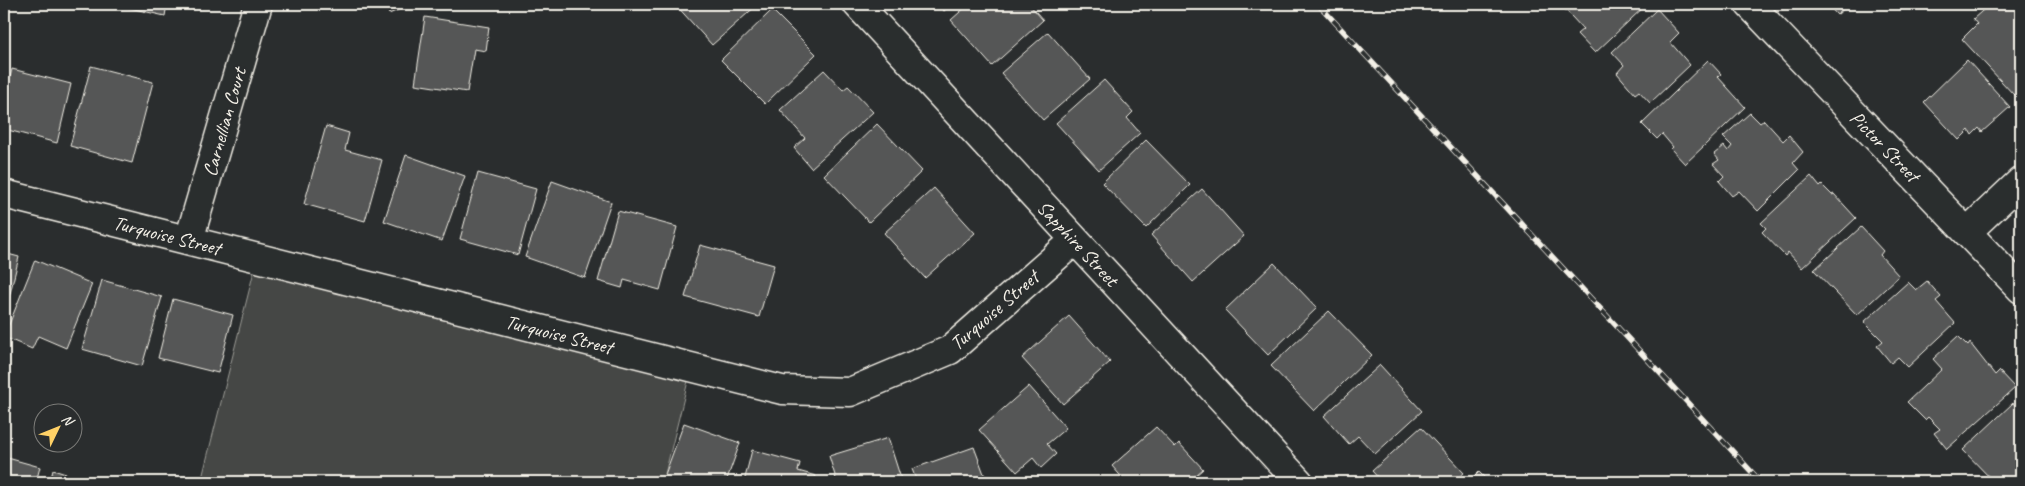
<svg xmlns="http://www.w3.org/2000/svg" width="2025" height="486" font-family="Caveat,sans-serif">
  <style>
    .green { fill: #444645; stroke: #9c9c96 }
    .building { fill: #555756; stroke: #f4f1e8 }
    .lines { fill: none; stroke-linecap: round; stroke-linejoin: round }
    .minor-casing { stroke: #f4f1e8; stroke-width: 31 }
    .minor { stroke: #2a2d2e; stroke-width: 28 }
    .rail-casing { stroke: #f4f1e8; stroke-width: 5.5 }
    .rail { stroke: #2a2d2e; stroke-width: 4; stroke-dasharray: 11; stroke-linecap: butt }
    .labels { text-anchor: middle; stroke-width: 4.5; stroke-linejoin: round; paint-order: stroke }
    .street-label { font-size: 20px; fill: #f4f1e8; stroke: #2a2d2e }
  </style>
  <rect width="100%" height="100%" fill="#2a2d2e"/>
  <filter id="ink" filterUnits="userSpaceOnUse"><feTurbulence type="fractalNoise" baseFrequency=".02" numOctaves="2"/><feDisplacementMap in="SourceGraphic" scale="10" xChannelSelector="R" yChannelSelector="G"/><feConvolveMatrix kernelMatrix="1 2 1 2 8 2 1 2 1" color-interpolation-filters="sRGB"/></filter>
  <g filter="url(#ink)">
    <path class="green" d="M254,271L688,381L663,482H201Z"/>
    <path class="building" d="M112,4H167L165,16Z
      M385,4H412L389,14Z
      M675,4H758L712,45Z
      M937,4H952L944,11Z
      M969,4H1029L1043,20L992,66L951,20Z
      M1560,4H1647L1595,53L1577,34L1583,29Z
      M1827,4H1849L1837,15Z
      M1990,4H2014L2021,11V88L2014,95L1962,39L1977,24L1973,19Z
      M1657,9L1679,33L1670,42L1690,65L1650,103L1639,91L1635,94L1617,73L1624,65L1612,52Z
      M772,10L816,54L765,104L721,60Z
      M425,17L489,27L486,51L474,49L467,92L415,84Z
      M1048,32L1090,79L1043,120L1001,73Z
      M1708,60L1721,74L1718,77L1745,107L1685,164L1671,149L1673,147L1662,134L1657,139L1642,124Z
      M1967,60L2010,107L1982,132L1979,128L1972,135L1969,130L1959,140L1924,102Z
      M91,66L153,82L132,163L70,146Z
      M12,69L71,84L57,143L4,129V101Z
      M824,70L843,90L848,86L873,112L811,168L794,148L805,138L780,110Z
      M1104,80L1133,112L1127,118L1140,133L1099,170L1056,123Z
      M1750,113L1760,123L1764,120L1783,141L1789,135L1803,152L1793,163L1799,170L1758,211L1739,191L1732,196L1719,181L1724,176L1713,164L1719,160L1714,154L1724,146L1728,151L1732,146L1723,137Z
      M877,124L922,171L869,222L824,175Z
      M326,126L349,133L345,150L382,160L365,221L304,204Z
      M1146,140L1190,185L1146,228L1102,183Z
      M406,155L465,176L442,241L384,221Z
      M478,173L536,189L518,255L460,239Z
      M1811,176L1820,187L1822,185L1832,195L1834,194L1856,218L1802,268L1788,252L1785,256L1762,232L1766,228L1761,223Z
      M552,181L611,202L585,278L525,257Z
      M934,188L975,233L925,278L884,233Z
      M1202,189L1244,236L1193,282L1151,235Z
      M618,211L677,227L660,290L624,280L622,288L598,281Z
      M1861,227L1883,251L1880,255L1899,276L1857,315L1814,270Z
      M700,245L774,265L759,317L685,297Z
      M4,253L19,257L5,314H4Z
      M35,260L92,284L66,348L38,336L32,349L4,337Z
      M1274,263L1317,308L1268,355L1225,310Z
      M102,280L162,297L142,366L82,349Z
      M1927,281L1941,297L1936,301L1955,323L1908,367L1898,357L1891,363L1877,346L1883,341L1864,322L1908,282L1916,290Z
      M173,299L233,315L218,373L158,358Z
      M1329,311L1372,355L1314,411L1271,366Z
      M1069,316L1110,362L1063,404L1022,358Z
      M1958,336L1968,346L1970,343L1995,375L1999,371L2015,388L1947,449L1934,433L1940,429L1928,417L1925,420L1907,402L1942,369L1933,359Z
      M1380,365L1422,411L1375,454L1358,436L1349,444L1324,416Z
      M1029,386L1066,428L1047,444L1056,454L1041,468L1033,458L1017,472L979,430Z
      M2013,403L2021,412V480L2019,482H1994L1963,450Z
      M684,423L740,443L726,482H668L663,480Z
      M1156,427L1175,447L1179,443L1203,469L1188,482H1126L1112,466Z
      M1421,427L1464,473L1453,482H1382L1372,471Z
      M888,438L902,482H837L829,456Z
      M974,447L987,482H917L912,469Z
      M752,450L800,463L798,471L816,476L814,482H744Z
      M4,457L40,467L36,482H4Z
      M53,470L92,482H50Z
      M1479,472L1489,482H1469Z"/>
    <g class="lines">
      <g class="minor-casing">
        <path id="minor" d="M857,4L1299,482
          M1749,4L2021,289
          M4,194L782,390L850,392L950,350L1075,240
          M1967,232L2021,181
          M189,240L258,4"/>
      </g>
      <use href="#minor" class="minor"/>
      <g class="rail-casing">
        <path id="rail" d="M1318,4L1761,482"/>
      </g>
      <use href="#rail" class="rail"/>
    </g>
  </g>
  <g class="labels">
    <g class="street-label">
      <text transform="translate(224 122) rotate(-74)" y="7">Carnellian Court</text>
      <text transform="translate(1885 146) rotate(46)" y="7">Pictor Street</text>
      <text transform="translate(167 235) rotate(14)" y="7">Turquoise Street</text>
      <text transform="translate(1078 243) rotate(47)" y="7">Sapphire Street</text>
      <text transform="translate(994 310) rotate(-41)" y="7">Turquoise Street</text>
      <text transform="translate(559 334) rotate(14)" y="7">Turquoise Street</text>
    </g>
  </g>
  <rect width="2025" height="486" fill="none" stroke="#2a2d2e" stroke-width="20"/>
  <rect x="10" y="10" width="2005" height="466" fill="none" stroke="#f4f1e8" stroke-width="2" filter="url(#ink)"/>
  <g transform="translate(58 428) rotate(47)"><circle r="24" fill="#2a2d2e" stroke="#7b7b78"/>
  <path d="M0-4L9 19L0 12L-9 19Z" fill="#ffd166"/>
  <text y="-8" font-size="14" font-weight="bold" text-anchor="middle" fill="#f4f1e8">N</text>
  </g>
</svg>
